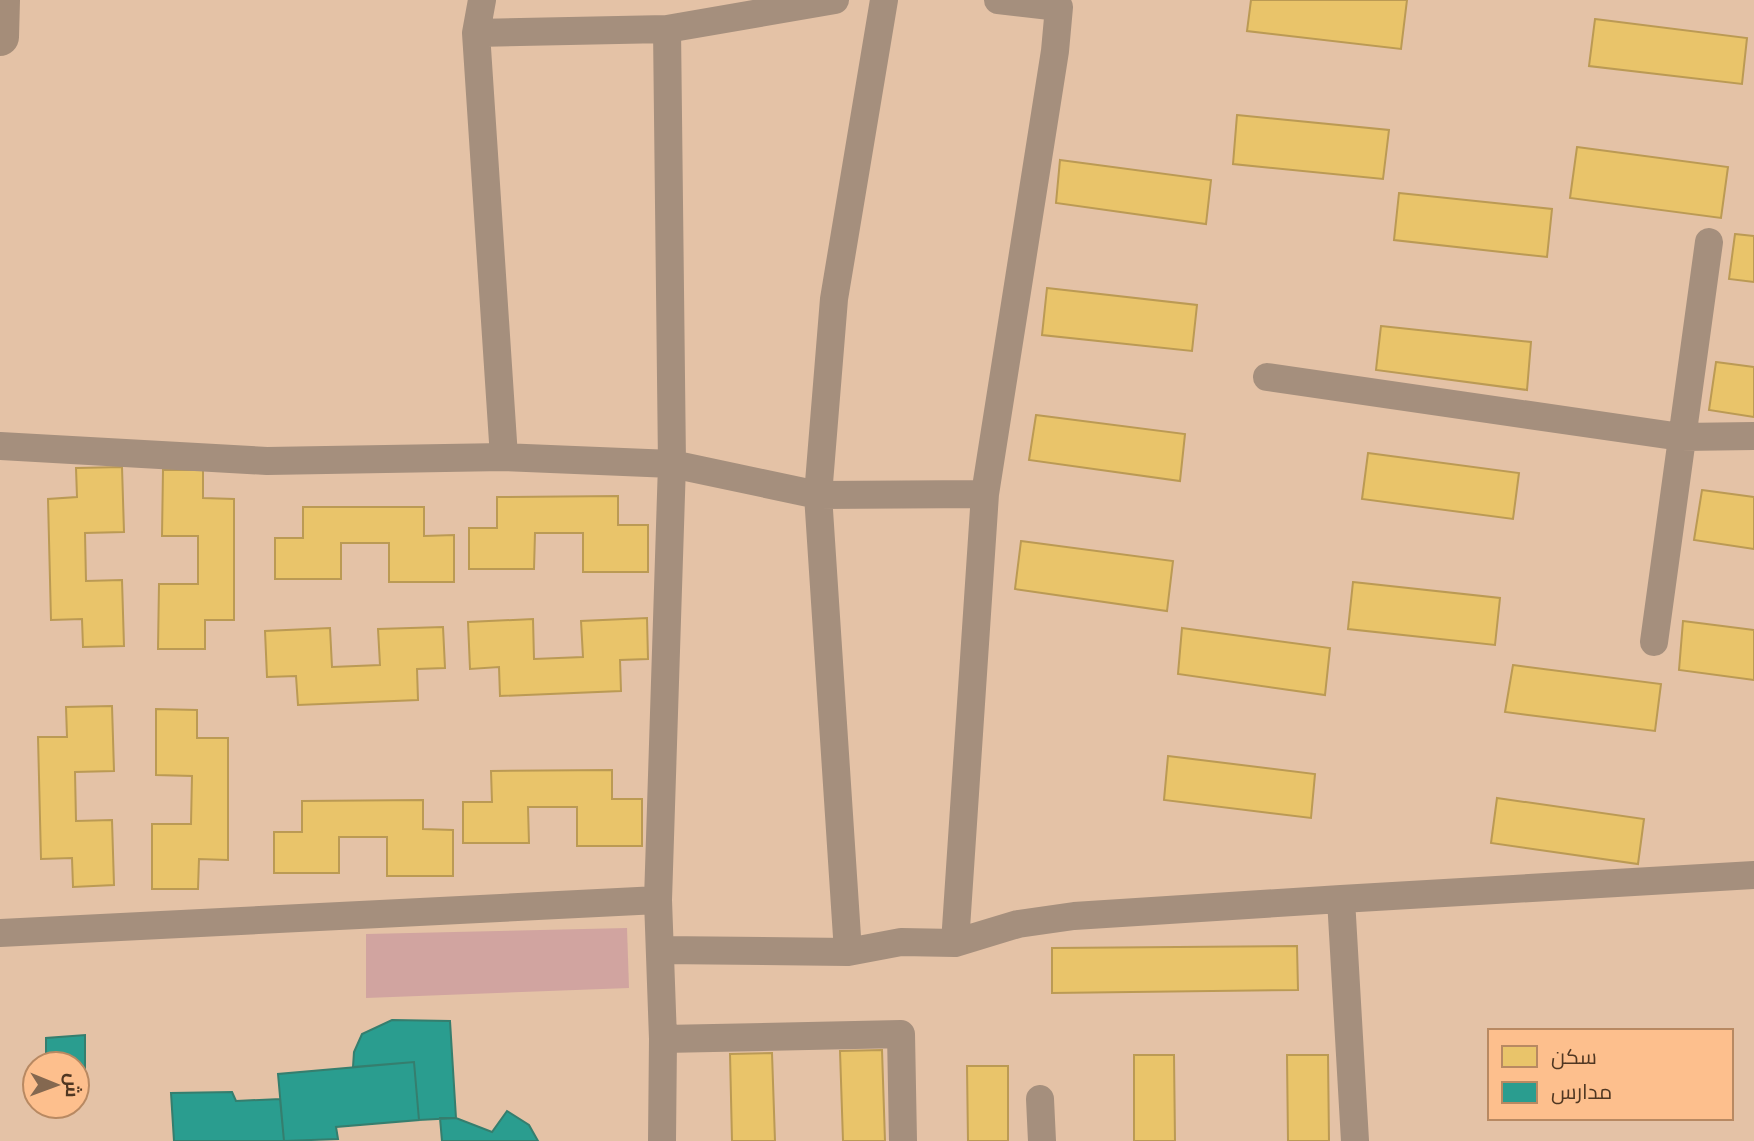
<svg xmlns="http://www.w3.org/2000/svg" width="1754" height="1141" font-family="Overpass,Cairo,sans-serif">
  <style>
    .green { fill: #d1a4a0 }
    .homes { fill: #e9c46a; stroke: #bb9a54; stroke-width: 2 }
    .schools { fill: #2a9d8f; stroke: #357e6e; stroke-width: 2 }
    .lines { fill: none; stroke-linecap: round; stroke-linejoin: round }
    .street { stroke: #a58f7d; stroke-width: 28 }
    .secondary { stroke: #a58d79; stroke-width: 38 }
  </style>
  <rect width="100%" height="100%" fill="#e4c2a6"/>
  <path class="green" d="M627,928L629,988L366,998V934Z"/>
  <path class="homes" d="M1251,0H1407L1401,49L1247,31Z
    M1595,19L1747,38L1742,84L1589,66Z
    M1237,115L1389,130L1383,179L1233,164Z
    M1577,147L1728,167L1721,218L1570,198Z
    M1060,160L1211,180L1206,224L1056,203Z
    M1399,193L1552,209L1547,257L1394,240Z
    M1735,234L1754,236V282L1729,279Z
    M1047,288L1197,305L1192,351L1042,335Z
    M1381,326L1531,342L1527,390L1376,370Z
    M1716,362L1754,367V417L1709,410Z
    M1036,415L1185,434L1180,481L1029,460Z
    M1368,453L1519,473L1513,519L1362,499Z
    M122,467L124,532L85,533L86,581L122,580L124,646L83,647L82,619L51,620L48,499L77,497L76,468Z
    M163,470H203V498L234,499V620H205V649H158L159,584H198V536H162Z
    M1702,490L1754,497V549L1694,540Z
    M618,496V525H648V572H583V533H535L534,569H469V528H497V497Z
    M303,507H424V536L454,535V582H389V543H341V579H275V538H303Z
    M1021,541L1173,561L1167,611L1015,589Z
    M1353,582L1500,598L1495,645L1348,629Z
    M647,618L648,659L620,660L621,691L500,696L499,667L470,669L468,622L533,619L534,659L583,657L581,621Z
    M1683,621L1754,630V680L1679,670Z
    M443,627L445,668L417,669L418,700L298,705L296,676L267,677L265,631L330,628L332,667L380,665L378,629Z
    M1182,628L1330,648L1325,695L1178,674Z
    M1513,665L1661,684L1655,731L1505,712Z
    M112,706L114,771L75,772L76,821L112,820L114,885L73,887L72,858L41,859L38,737H67L66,707Z
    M156,709L197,710V738H228V860L199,859L198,889H152V824H191L192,776L156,775Z
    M1168,756L1315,774L1311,818L1164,800Z
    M612,770V799H642V846H577V807H528L529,843H463V802H492L491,771Z
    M1497,798L1644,819L1638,864L1491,843Z
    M423,800V829L453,830V876H387V837H339V873H274V832H302V801Z
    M1297,946L1298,990L1052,993V948Z
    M882,1050L885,1141H843L840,1051Z
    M772,1053L775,1141H732L730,1054Z
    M1134,1055H1174L1175,1141H1134Z
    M1287,1055H1328L1329,1141H1288Z
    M967,1066H1008V1141H968Z"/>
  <path class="schools" d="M392,1020L450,1021L456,1118L419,1120L414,1062L353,1067L354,1052L362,1034Z
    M85,1035V1098L77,1097V1064H46V1038Z
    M414,1062L419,1120L336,1127L338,1139L284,1141L278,1074Z
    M232,1092L236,1101L280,1099L284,1141H174L171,1093Z
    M507,1111L529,1125L538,1141H442L440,1118H456L492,1132Z"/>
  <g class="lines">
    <path class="street" d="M482,0L476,33L504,457
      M998,0L1059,7L1055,51L985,494L955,943L1018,924L1074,916L1341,899
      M476,33L667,29L835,0
      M1267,377L1681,437L1754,436
      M0,446L267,461L504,457L672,464L818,495L985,494
      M1654,642L1709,242
      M0,933L658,900
      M660,950L848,952L901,942L955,943
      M848,952L818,495L834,299L884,0
      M663,1039L901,1034L903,1141
      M1040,1099L1042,1141
      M662,1141L663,1039L658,900L672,464L667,29
      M1355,1141L1341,899L1754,875"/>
    <path class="secondary" d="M0,37L1,0"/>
  </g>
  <rect x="1488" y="1029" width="245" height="91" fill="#fdbf8d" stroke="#b88962" stroke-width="2"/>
  <rect x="1502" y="1046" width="35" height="21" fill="#e9c46a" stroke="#b88962" stroke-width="2"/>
  <text x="1551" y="1064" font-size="21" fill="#503722">سكن</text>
  <rect x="1502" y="1082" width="35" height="21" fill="#2a9d8f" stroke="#b88962" stroke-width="2"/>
  <text x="1551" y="1099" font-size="21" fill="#503722">مدارس</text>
  <g transform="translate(56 1085) rotate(91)"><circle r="33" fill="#fdbf8d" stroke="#b88962" stroke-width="2"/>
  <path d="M0-5L12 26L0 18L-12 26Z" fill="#846850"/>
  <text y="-10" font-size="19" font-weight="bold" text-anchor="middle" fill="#503722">ش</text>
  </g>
</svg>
